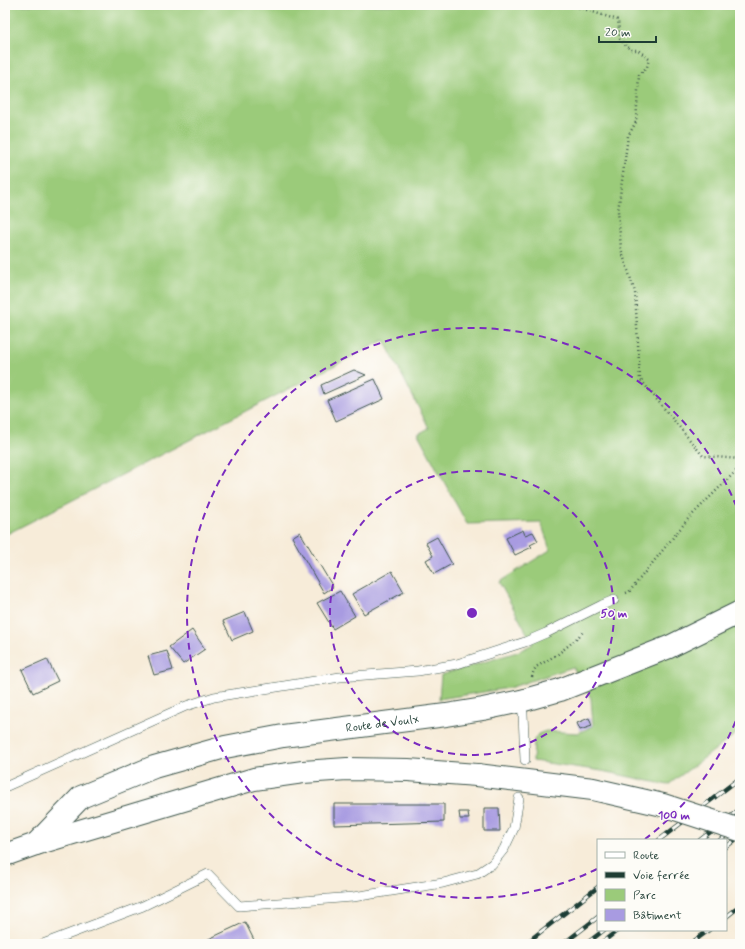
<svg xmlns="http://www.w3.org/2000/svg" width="745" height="949" font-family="Mynerve,sans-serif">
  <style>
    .green { fill: #9bcb7a; stroke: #5d8457 }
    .building { fill: #a89be1 }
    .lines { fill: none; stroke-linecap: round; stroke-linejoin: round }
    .service-casing { stroke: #3f574d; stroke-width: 10 }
    .secondary-casing { stroke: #3f574d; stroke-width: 24 }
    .primary-casing { stroke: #3f574d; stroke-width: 24 }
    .path { stroke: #3f574d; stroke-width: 2.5; stroke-dasharray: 1 3; stroke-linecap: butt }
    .service { stroke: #fff; stroke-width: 9 }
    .secondary { stroke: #fff; stroke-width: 22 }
    .primary { stroke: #fff; stroke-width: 22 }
    .rail-casing { stroke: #1f3d34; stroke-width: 4.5 }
    .rail { stroke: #fdfcf7; stroke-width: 3; stroke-dasharray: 9; stroke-linecap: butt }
    .primary-bridge-casing { stroke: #3f574d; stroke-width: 24; stroke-linecap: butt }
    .primary-bridge { stroke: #fff; stroke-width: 22 }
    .ring { fill: none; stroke: #7b2cbf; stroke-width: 2; stroke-dasharray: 7 5 }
    .labels { text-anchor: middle; stroke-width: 3; stroke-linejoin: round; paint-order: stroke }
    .street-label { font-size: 12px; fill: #1f3d34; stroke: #fdfcf7 }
    .centre { fill: #7b2cbf; stroke: #fdfcf7; stroke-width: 2 }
    .ring-label { font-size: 12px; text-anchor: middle; font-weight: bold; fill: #7b2cbf; stroke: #fdfcf7; stroke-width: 3; stroke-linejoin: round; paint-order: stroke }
  </style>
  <rect width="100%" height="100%" fill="#fdfcf7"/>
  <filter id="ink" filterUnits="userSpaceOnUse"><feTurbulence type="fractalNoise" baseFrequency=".025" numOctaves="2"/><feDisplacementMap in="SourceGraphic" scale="8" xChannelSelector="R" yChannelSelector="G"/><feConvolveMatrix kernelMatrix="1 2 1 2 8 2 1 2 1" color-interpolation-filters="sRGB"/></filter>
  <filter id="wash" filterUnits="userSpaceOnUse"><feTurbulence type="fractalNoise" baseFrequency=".012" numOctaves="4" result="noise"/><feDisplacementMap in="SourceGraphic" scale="16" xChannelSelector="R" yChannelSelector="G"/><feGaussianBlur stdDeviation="0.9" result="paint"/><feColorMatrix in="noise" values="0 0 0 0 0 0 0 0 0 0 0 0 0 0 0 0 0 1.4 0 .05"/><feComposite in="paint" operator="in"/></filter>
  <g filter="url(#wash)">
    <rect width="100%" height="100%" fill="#f7ecd9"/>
    <path class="green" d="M5,5H740V731L668,785L602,771L533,761L534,740L538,734L546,731L578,733L593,726L591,698L573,667L509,688L439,699L441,675L517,652L533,644L499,582L550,550L541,522L467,524L418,434L429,428L384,340L5,535Z"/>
    <g id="blocks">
      <path class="building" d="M354,370L366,375L324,394L321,385Z
        M375,379L384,399L336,421L327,400Z
        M523,530L525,535L533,532L538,541L530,545L532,547L515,555L506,538Z
        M300,532L333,587L324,593L292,537Z
        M437,537L452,564L434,574L426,560L433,556L426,543Z
        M392,571L404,592L364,614L352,594Z
        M340,591L355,616L333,629L317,603Z
        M245,612L253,631L232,640L223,621Z
        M192,630L205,649L183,664L169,647Z
        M167,651L173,670L154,675L148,656Z
        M47,659L58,681L33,693L22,670Z
        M589,718L592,726L580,730L577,723Z
        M334,804H444V822L334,825Z
        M484,808H499L500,831H484Z
        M459,812H468L469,819H460Z
        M245,922L256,944H198Z"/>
    </g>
  </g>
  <g filter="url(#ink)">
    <use href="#blocks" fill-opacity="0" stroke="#3f574d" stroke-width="1"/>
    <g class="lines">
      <g class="service-casing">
        <path id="service" d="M521,701L523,714L525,760
          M5,787L186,706L214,697L340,677L418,671L457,664L525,642L546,633L602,605L614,600
          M43,944L143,906L208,874L239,906L353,897L443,883L477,874L492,864L504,849L514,828L519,798"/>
      </g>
      <g class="secondary-casing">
        <g id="secondary">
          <path id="s1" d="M36,844L81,797L154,767L225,747L283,736L446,715L483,709L521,701L560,690L669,647L740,612"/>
        </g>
      </g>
      <g class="primary-casing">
        <path id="primary" d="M5,855L36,844L254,779L303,772L347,769L408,770L477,775"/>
      </g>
      <path class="path" d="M571,5L618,20L620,39L626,46L632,50H638L649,59L647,67L639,75L636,122L628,136L618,211L621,249L635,292L640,379L703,456L740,459
        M626,593L629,592L688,519L740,467
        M532,677L533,673L536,667L558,654L574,641L584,631"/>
      <use href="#service" class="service"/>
      <use href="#secondary" class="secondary"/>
      <use href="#primary" class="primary"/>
      <g class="rail-casing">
        <path id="rail" d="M659,840L740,778
          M700,840L740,809
          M720,840L740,825
          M726,847L740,836
          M726,917L740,906
          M525,944L598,887
          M563,944L598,917
          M586,944L604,930
          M600,944L618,930
          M690,944L709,930"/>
      </g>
      <use href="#rail" class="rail"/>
      <g class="primary-bridge-casing">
        <path id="primary-bridge" d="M477,775L593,789L663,805L740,830"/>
      </g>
      <use href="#primary-bridge" class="primary-bridge"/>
    </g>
  </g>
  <g class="ring">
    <circle cx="472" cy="613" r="142"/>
    <path d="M740 710A285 285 0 0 1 645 839M597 869A285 285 0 1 1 740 516"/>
  </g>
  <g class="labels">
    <g class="street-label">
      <text dy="4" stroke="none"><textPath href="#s1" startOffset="377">Route de Voulx</textPath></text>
    </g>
  </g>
  <circle cx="472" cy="613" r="6" class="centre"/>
  <g class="ring-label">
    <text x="614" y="617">50 m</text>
    <text x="674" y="819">100 m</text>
  </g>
  <rect width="745" height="949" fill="none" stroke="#fdfcf7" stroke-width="20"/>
  <rect x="597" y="839" width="130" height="92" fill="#fdfcf7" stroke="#a4b0a9"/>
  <rect x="605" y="852" width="20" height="6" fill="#ffffff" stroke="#a4b0a9"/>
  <text x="633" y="859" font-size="12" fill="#1f3d34">Route</text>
  <rect x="605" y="872" width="20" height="6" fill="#1f3d34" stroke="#a4b0a9"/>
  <text x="633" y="879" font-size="12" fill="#1f3d34">Voie ferrée</text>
  <rect x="605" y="889" width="20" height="12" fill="#9bcb7a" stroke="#a4b0a9"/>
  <text x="633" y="899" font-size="12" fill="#1f3d34">Parc</text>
  <rect x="605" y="909" width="20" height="12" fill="#a89be1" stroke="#a4b0a9"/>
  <text x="633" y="919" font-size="12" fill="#1f3d34">Bâtiment</text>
  <path d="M599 36v6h57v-6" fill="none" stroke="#1f3d34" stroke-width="2"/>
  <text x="605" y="36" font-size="12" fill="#1f3d34" stroke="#fdfcf7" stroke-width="3" paint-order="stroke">20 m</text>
</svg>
